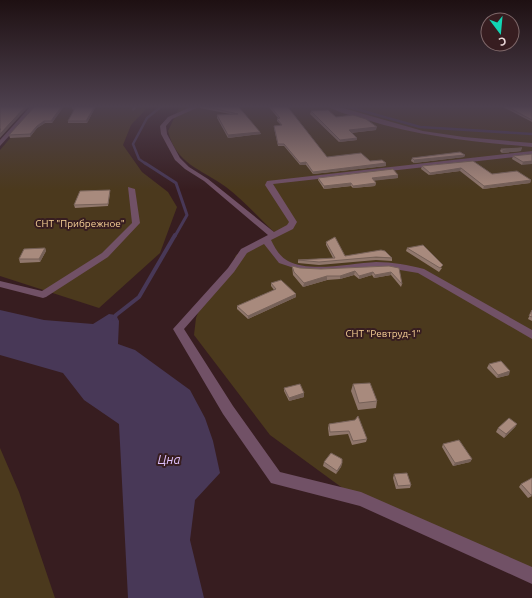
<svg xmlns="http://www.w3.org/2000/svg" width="532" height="598" font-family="Ubuntu,sans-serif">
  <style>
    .green { fill: #4b391d }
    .water { fill: #483857 }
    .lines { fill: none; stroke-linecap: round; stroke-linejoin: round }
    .stream-far2 { stroke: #483857; stroke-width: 2.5 }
    .stream-far1 { stroke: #483857; stroke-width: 3 }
    .stream { stroke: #483857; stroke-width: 4 }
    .street { fill: #715166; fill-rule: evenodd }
    .wall { fill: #90776c }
    .shaded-wall { fill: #766158 }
    .building { fill: #a88a7d; stroke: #766158 }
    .labels { text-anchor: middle; stroke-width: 4; stroke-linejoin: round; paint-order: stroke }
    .park-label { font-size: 10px; fill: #f8d297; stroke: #371d20 }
    .near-water-label { font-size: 13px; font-style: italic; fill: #dfc1fc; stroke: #371d20 }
  </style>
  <rect width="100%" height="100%" fill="#371d20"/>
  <path class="green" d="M38,106H149L131,125L123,145L142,172L168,192L177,207L160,253L99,308L0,276V150Z
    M180,106H532V572L348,492L270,435L194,335L196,318L203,300L227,277L236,255L274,232C258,217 243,200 226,187C201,169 176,164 168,131Z
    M0,448L19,492L55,598H0Z"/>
  <path class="water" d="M0,310L44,320L93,324L109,314L116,315L119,321L118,344L135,350L190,390L205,418L213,441L220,473L195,500L190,540L204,598H128L119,424L84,400L63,373L0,355Z"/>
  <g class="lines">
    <path class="stream-far2" d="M345,106L420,127L532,134
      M146,164L139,159L133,144L147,118L162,106"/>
    <path class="stream-far1" d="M145,163L176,183L187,215L175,236"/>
    <path class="stream" d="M114,319L116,315L139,297L175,235"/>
    <path class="street" d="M31,106H36L0,146V140Z
      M193,106H201L172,119L166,126L167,134L180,158L189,167L208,179L274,232L287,225L289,222L265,185L267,181L532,151V155L273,184L297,222L293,229L271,240C275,248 280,257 288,261C310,273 352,263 376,262C393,262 408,265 424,269L532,330V339L418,273L388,268L321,271L300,270L279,263L264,244L247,253L234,272L184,329L233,406L280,472L361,492L532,567V584L360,506L271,483L223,414L173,329L228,268L241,249L268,235L204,181L185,169L175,160L161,134L160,126L168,117Z
      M327,106H336L423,131L464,137L532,143V147C475,142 422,137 367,120C354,116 339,113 327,106Z
      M128,187L135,189L140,223L108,257L46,297L43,298L0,287V281L42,291L102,253L132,223Z"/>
  </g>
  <path class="wall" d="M64,106L52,123H45L37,128L30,137L10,138L9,135Z
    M72,106H96L87,123H68V121L74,110L72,109Z
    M200,106H238L261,134L228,138L217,118V115L230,114L200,108Z
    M268,106H287L327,157L386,163V166L313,174L306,165H300L284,146H278L274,128V126L281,125L277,121V119L278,118Z
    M501,106H532V122Z
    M311,111L336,117L376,130L351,133L357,138V140L339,142L310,114Z
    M501,149L521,151L502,153L500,151Z
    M532,154L522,165L512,159L513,156Z
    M465,155L464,157L414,163L411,161L412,158Z
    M473,161L492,174L531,180L530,183L483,189L460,171L429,175L421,169L422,166Z
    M398,175V178L374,180L376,183L375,186L353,188L351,186L324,189L318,180V178Z
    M110,190V193L108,206L75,208L74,205Z
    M326,242L345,256L392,258V261L376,260L319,265L298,263V260L333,258L326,245Z
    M45,248L46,251L40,262L20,263L19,259Z
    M407,248L442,268L439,272L406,251Z
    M292,266L300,268L321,269L389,266L402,284L401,287L391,275L374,278L372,275L359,279L354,275L340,279L327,280L303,287L293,275Z
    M271,283L296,297L248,319L237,309V306L274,290L271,286Z
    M532,310V321L528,319Z
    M489,364L509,375L497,378L487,368Z
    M353,384L377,401L376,408L358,410L351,391Z
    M284,388L304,397L289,401L284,391Z
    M355,420L367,439L366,442L352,445L348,434L329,436L328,428L329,424Z
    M517,424L515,427L504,438L496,432L498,428Z
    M443,444L472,459L470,462L453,466L442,447Z
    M324,462L342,463L341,467L336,474L323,466Z
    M394,474L411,485L410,488L396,489L393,478Z
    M521,484L532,496L528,498L519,487Z"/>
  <path class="shaded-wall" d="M26,106H29L0,138V134Z
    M62,106H64L52,123L51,121Z
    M95,106H96L87,123L86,121Z
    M135,106H138L133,111L132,109Z
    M44,121L45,123L37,128L30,137V134L37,126Z
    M377,127L376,130L349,133V130Z
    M260,132L261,134L228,138V135Z
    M357,138V140L339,142L340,140Z
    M522,148L521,151L502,153L503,150Z
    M465,155L464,157L414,163V160Z
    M532,161V164L522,165L523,162Z
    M306,162V165H300V163Z
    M386,163V166L313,174V172Z
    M461,168L460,171L429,175L430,173Z
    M398,175V178L372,181V178Z
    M531,180L530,183L483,189L484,186Z
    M351,183V186L324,189V186Z
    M376,183L375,186L353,188V186Z
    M45,248L46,251L40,262L39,259Z
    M355,271L354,275L340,279V276Z
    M373,272L372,275L359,279V276Z
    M391,272V275L374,278L375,275Z
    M327,276V280L303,287L304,283Z
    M296,294V297L248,319V316Z
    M510,371L509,375L497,378L498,375Z
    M304,393V397L289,401V398Z
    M517,424L515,427L504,438L506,434Z
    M472,459L470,462L453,466L455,463Z
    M342,463L341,467L336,474L337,471Z"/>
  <path class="building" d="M2,106H26L0,134V130L1,129H0V108Z
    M35,106H62L51,121H44L37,126L30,134L9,135Z
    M72,106H95L86,121H68L75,108Z
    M203,106H238L260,132L228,135L217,115L238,114Z
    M270,106H287L327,157L361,153L370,161L382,160L386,163L313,172L306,162L300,163L284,144H278L274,126L282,125L277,119L280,118Z
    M506,106H532V120Z
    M328,110L336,117L353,115L366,119L377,127L349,130L357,138L340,140L311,111Z
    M522,148L503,150L501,149Z
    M460,152L465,155L414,160L412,158Z
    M532,154V161L523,162L513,156Z
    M473,161L492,174L517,171L531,180L484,186L461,168L430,173L422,166Z
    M393,169L398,175L372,178L376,183L353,186L351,183L324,186L318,178Z
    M110,190L108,204L74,205L80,191Z
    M335,237L345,256L381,250L385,251L392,258L376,257L319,262L298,260L335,258L326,242Z
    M423,245L443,265L440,268L407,248Z
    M45,248L39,259H19L24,249Z
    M292,266L300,268L321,269L389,266L399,268L402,284L391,272L375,275L373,272L359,276L355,271L340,276H327L304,283L294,272Z
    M281,280L296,294L248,316L237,306L276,289L271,283Z
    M532,310V317L529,316Z
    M501,361L510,371L498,375L489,364Z
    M370,383L377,401L359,403L353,384Z
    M300,384L304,393L289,398L284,388Z
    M358,416L367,439L353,441L349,431L330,432L329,424L355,420Z
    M509,418L517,424L506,434L498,428Z
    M459,440L472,459L455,463L443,444Z
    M331,453L342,459V463L337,471L324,462Z
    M407,473L411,485L398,486L394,474Z
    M532,478V494L531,495L521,484Z"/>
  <linearGradient id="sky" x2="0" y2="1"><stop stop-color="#1e1012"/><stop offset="0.56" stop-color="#4d404e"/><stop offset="1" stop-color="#4d404e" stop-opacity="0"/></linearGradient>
  <rect width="532" height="190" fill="url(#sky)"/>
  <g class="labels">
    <g class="park-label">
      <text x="80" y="227">СНТ "Прибрежное"</text>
      <text x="383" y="337">СНТ "Ревтруд-1"</text>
    </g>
    <g class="near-water-label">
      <text x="169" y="464">Цна</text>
    </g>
  </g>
  <g transform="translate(500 32) rotate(164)"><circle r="19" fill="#371d20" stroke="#7f686a"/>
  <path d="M0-3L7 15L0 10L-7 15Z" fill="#12d5b4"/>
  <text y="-6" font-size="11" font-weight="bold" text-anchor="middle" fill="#ebd8d9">С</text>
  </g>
</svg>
